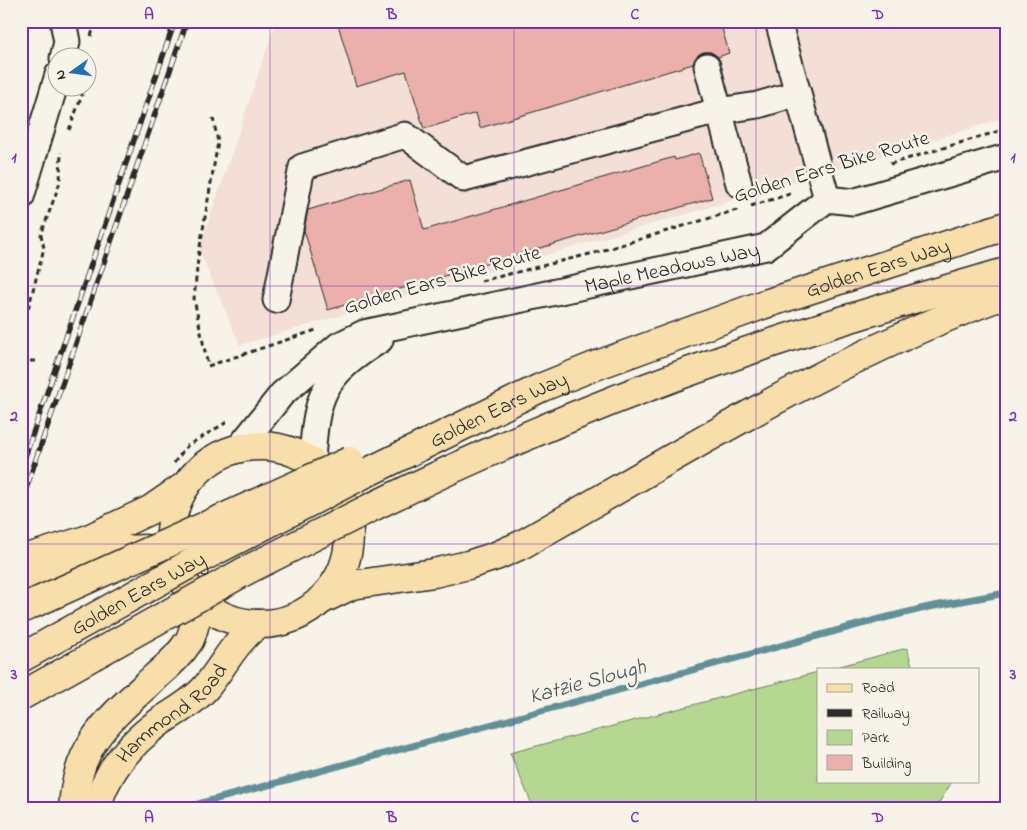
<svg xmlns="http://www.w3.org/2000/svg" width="1027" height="830" font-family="'Indie Flower',sans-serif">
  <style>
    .built { fill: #f3dfd6 }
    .green { fill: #b6d791; stroke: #70815e }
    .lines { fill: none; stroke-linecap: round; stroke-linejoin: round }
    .stream { stroke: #629099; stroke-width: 7 }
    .building { fill: #ebb0ab; stroke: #2b2b2b }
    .minor-casing { stroke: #2b2b2b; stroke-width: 29 }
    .major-casing { stroke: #2b2b2b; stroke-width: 31 }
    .highway-casing { stroke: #2b2b2b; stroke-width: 31 }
    .path { stroke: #2b2b2b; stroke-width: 3; stroke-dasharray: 5 4; stroke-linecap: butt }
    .minor { stroke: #f7f3e8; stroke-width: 25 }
    .major { stroke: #f8deab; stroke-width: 28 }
    .highway { stroke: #f8deab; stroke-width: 28 }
    .rail-casing { stroke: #2b2b2b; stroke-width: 5.5 }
    .rail { stroke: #f7f3e8; stroke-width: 4; stroke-dasharray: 11; stroke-linecap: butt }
    .highway-bridge-casing { stroke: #2b2b2b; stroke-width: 31; stroke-linecap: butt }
    .highway-bridge { stroke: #f8deab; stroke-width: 28 }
    .grid { fill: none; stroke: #7b2cbf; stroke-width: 1; stroke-opacity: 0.55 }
    .labels { text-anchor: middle; stroke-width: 5; stroke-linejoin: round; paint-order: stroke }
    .street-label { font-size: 21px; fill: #2b2b2b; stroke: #f7f3e8 }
    .water-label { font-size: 22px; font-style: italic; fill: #425559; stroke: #f7f3e8 }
    .neatline { fill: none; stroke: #7b2cbf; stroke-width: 2 }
    .grid-label { font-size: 16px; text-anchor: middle; font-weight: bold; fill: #7b2cbf }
  </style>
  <rect width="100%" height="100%" fill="#f7f3e8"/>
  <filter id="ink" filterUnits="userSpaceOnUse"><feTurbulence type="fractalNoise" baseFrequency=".02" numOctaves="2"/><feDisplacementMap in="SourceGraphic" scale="10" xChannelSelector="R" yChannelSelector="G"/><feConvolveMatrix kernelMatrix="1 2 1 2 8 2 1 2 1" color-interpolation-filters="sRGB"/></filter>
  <g filter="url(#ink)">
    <path class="built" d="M276,21H1006V117L863,162L240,345L199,250Z"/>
    <path class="green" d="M907,648L913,669H829Z
      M818,672V781H949L950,785L935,809H534L510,753Z"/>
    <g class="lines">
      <path class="stream" d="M180,809L876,620L929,607L1006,593"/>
    </g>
    <path class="building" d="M337,21H720L729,53L718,57L711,52H703L697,56L693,64L480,128L476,113L424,129L406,71L356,86Z
      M699,153L712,198L328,310L304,230L308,210L410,180L424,230L674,157L675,160Z"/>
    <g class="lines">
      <g class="minor-casing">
        <g id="minor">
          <path d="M778,21L827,199"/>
          <path d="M63,58L67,42L63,21"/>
          <path d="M707,66L739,184"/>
          <path d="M21,197L58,75"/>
          <path d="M276,300L302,167L405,135L464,179L718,111L758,105L798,93"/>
          <path id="s1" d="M238,449L282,394L339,345L364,333L766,247L827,199L853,202L1006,157"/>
          <path d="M312,461C316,394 322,377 380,340"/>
        </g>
      </g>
      <g class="major-casing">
        <g id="major">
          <circle cx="260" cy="535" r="89"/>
          <path d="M21,560L86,540L150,510L185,486"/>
          <path d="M21,583L124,550L145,549"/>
          <path d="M73,809C76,743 110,719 155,677C167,667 180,655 189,641C194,633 196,615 200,605"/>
          <path id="s2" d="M96,809C106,771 130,743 161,721C176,711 195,701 207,686C224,665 235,641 258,624"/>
        </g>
      </g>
      <g class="highway-casing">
        <g id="highway">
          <path id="s3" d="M358,477L540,388L592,367L762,305L1006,226"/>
          <path d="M372,507C492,448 616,396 742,353C829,323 917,298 1006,272"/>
          <path d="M321,600L352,585L434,573L468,565L496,556L521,545C679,455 834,357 1006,294"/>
        </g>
      </g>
      <path class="path" d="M91,36L96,21
        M213,118L218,142L198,258L194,299L208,366L319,329
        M69,130L82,95L80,89
        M890,164L1006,129
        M751,206L793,193
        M481,281L594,253L740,209
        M21,325L27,313L44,248L41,235L60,182L61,152
        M21,361H37
        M174,463L187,446L227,422"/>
      <use href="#minor" class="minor"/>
      <use href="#major" class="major"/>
      <use href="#highway" class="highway"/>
      <g class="rail-casing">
        <path id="rail" d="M21,468L175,21
          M21,503L187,21"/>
      </g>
      <use href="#rail" class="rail"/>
      <g class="highway-bridge-casing">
        <g id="highway-bridge">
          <path d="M21,609L350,461"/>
          <path id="s4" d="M21,658L197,560L358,477"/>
          <path d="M21,696L247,570L372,507"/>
        </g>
      </g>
      <use href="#highway-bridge" class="highway-bridge"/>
    </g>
  </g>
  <path class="grid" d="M270,21V809M514,21V809M756,21V809M21,286H1006M21,544H1006"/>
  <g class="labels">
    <g class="street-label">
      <text transform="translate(831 166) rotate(-17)" y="7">Golden Ears Bike Route</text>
      <text dy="7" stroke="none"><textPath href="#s1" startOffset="488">Maple Meadows Way</textPath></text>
      <text dy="7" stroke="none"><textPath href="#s3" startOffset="561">Golden Ears Way</textPath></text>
      <text transform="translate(442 279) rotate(-16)" y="7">Golden Ears Bike Route</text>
      <text dy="7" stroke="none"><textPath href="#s3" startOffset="156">Golden Ears Way</textPath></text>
      <text dy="7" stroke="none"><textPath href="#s4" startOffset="134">Golden Ears Way</textPath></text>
      <text dy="7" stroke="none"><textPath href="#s2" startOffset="125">Hammond Road</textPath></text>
    </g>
    <g class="water-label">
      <text transform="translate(587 680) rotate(-15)" y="8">Katzie Slough</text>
    </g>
  </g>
  <rect width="1027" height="830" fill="none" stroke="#f7f3e8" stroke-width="55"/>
  <rect x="817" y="668" width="162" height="115" fill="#f7f3e8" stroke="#a5a39c"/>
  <rect x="827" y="684" width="25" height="8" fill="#f8deab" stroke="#a5a39c"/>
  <text x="862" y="692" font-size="15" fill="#2b2b2b">Road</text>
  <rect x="827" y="709" width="25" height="8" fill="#2b2b2b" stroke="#a5a39c"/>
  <text x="862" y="718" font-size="15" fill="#2b2b2b">Railway</text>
  <rect x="827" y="730" width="25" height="15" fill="#b6d791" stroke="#a5a39c"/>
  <text x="862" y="742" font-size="15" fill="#2b2b2b">Park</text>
  <rect x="827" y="755" width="25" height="15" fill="#ebb0ab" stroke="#a5a39c"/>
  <text x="862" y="768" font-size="15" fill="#2b2b2b">Building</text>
  <g transform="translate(72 72) rotate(256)"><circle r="24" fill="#f7f3e8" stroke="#a5a39c"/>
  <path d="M0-4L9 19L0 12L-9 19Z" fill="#1f6fb2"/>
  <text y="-8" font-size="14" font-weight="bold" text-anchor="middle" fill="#2b2b2b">N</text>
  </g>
  <rect x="28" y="28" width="972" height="774" class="neatline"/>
  <g class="grid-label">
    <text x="149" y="19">A</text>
    <text x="392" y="19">B</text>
    <text x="635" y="19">C</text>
    <text x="878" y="19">D</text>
    <text x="14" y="162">1</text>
    <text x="1013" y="162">1</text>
    <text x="14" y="421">2</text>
    <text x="1013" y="421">2</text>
    <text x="14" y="679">3</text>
    <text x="1013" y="679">3</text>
    <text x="149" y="822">A</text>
    <text x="392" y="822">B</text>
    <text x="635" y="822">C</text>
    <text x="878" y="822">D</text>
  </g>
</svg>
